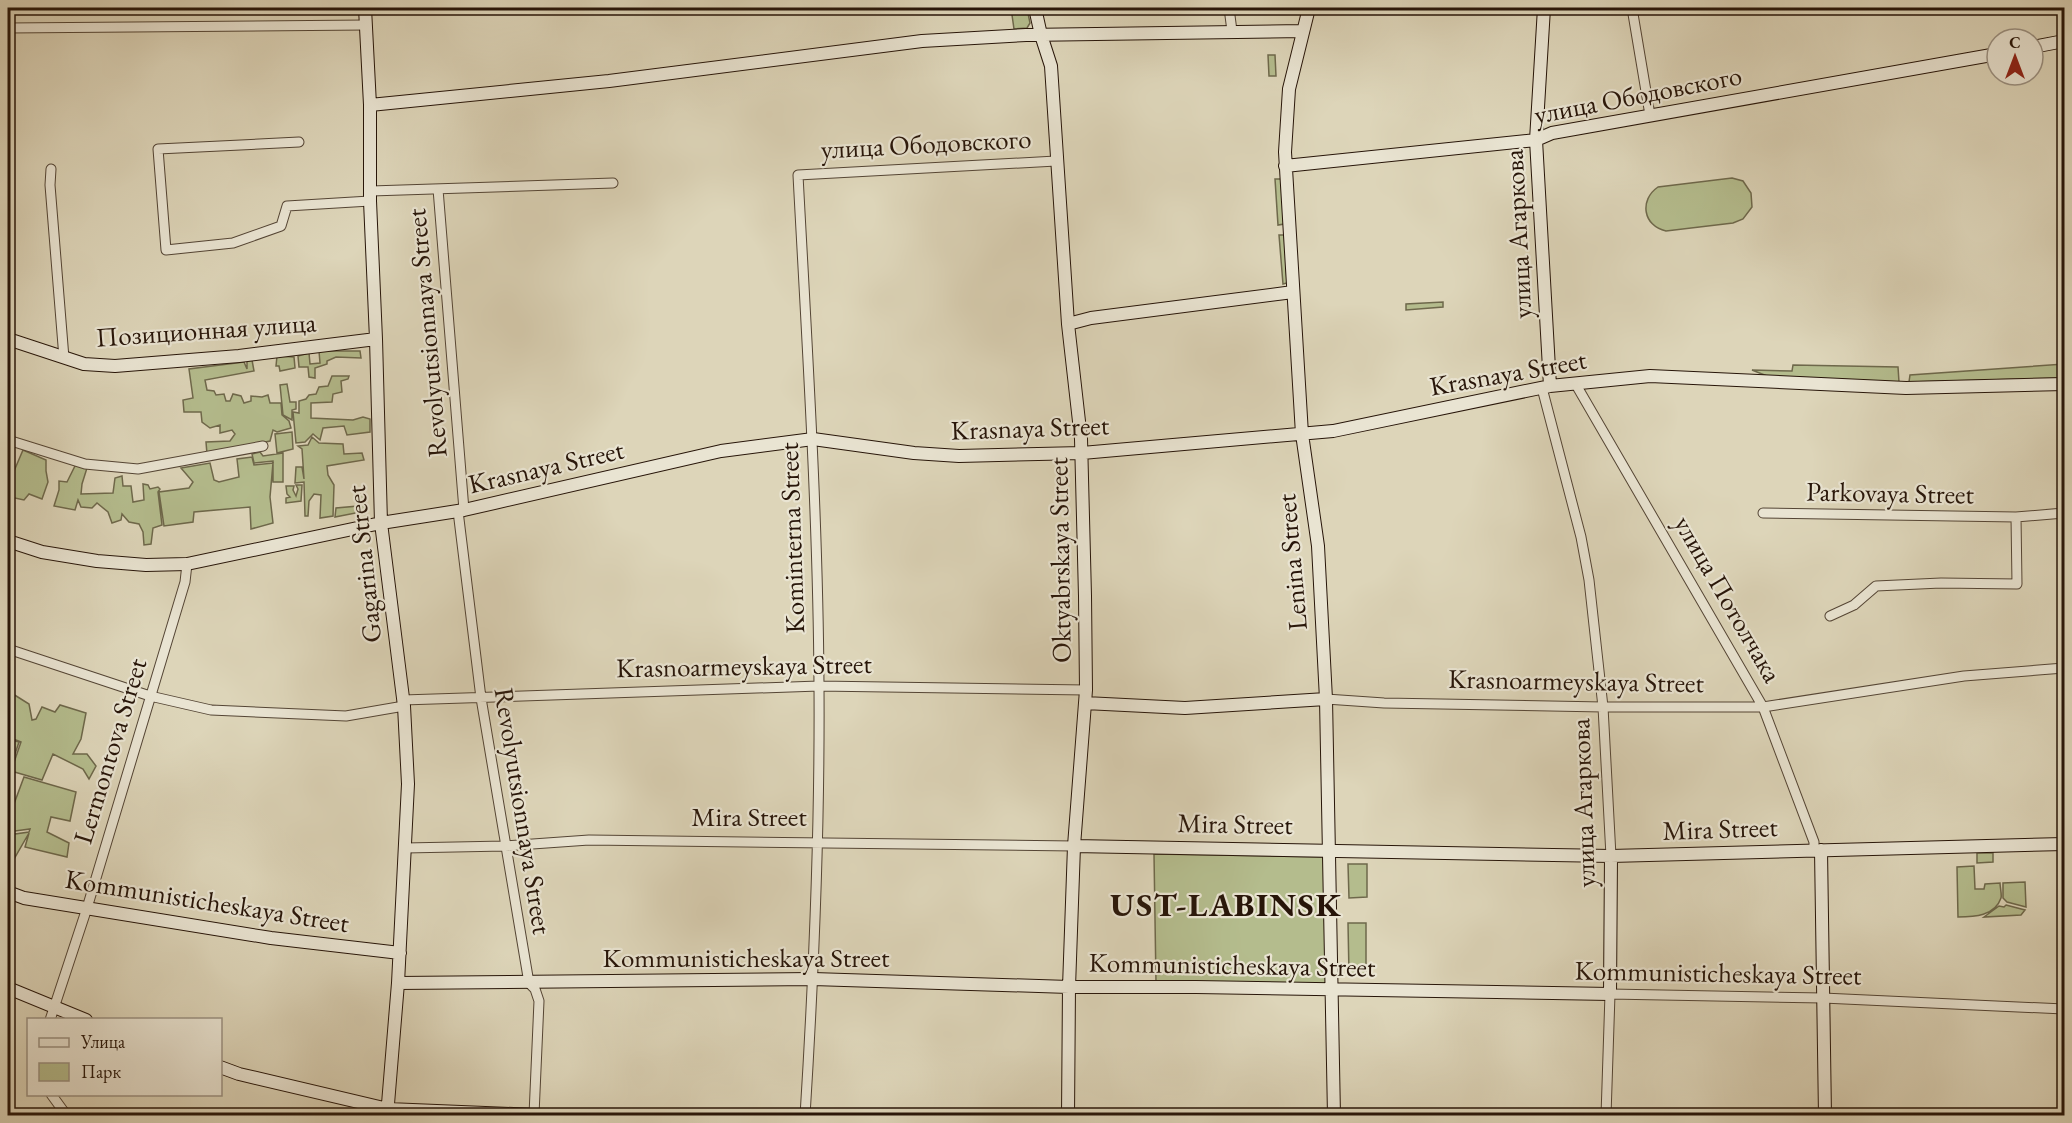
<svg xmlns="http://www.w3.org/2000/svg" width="2072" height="1123" font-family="'EB Garamond',serif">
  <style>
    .green { fill: #b4bc8d; stroke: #6e684b; stroke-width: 1.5 }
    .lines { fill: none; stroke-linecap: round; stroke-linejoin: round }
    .street-casing { stroke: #544535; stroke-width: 11 }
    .secondary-casing { stroke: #271509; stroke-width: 14 }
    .street { stroke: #e9e4d2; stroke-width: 9 }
    .secondary { stroke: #e9e4d2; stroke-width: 12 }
    .labels { text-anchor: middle; stroke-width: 4.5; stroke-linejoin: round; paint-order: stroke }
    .street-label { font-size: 27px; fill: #271509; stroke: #e9e4d2 }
    .district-label { font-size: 33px; font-weight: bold; letter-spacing: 1.5px; fill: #271509; stroke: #e9e4d2 }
  </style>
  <rect width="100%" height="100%" fill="#ddd5b9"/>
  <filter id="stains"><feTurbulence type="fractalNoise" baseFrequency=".00333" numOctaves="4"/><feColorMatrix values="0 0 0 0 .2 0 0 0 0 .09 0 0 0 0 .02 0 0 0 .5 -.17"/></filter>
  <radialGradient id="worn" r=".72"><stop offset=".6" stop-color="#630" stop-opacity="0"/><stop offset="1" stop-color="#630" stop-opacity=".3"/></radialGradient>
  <path class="green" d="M1011,8H1027L1030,23L1027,28L1014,29Z
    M1268,55H1275L1276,76H1269Z
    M1732,178L1743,181L1751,193L1752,207L1743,219L1733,223L1666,231C1643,226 1639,200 1658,187Z
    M1275,179H1281L1284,224L1278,225Z
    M1279,235H1285L1287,283L1283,284Z
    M1443,302V307L1406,310V304Z
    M319,351H360L361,358L336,357L327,361V364L315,368V378L309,377L308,367H299L298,356L309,353L310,364L320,363Z
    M277,356L294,357L295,368L280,371L279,366H276Z
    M252,360L254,371L205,380L207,390L214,391L216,395L224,394L226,401H230L233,394L241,396L244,403L251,401V396L262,397L268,395L270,403H281L282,415L289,421L291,428L277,432L273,430L270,441L207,454L206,442L230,441L235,434L232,430L220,433V425L210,428L202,422L201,412H184L183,400L193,398L189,369L244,362L247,369V361Z
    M2064,364V378L1909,382L1910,375Z
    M1793,365L1898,367L1899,382L1767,376L1752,370L1792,371Z
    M332,376H349L348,379L341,381L342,392L333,394L332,402L311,403V418L353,420L363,417L370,419V432L347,435L344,426L323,428L320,440L313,434L305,442L296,443L293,412L299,413V401L306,399L309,395L316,394L319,387L328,386Z
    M287,384L290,402H296V409L292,410V420L283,415L280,385Z
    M292,432L293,449L277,453L275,434Z
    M312,437L319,443L343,444L344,454L362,453L364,460L327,466L328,475L334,485L333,516L320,518L321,495L314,494L309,501L308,516H305L304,482L295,483L296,467H302L304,479L302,449L298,446L308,445Z
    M23,450L46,460V471L48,482L42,499L29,494L24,500L10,497L13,483L8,482V472L14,471Z
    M260,452L263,456L283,453V482H273V461L254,463L252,454Z
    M252,457L254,465L273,463L270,497L273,523L251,529L250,507L194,512L193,522L164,526L159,492L189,488L193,482L181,468L210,463L214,480L219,482L239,477L237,459Z
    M76,464L87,468L82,484L81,494L113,493L115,478L122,476L123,486H131L133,502L144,500L143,484L148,485L150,489L158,487L160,489L158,492L162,525L153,528L151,544L144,545L143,532L139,524L129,522L122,514L121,520L112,523L108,512L97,503L92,508L81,507L78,500L75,510L54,506L59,490V481L67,482Z
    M296,485H302L301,501L286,503V498L290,497L287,494L286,486H294L293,490L296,496L298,489Z
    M358,492L365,494L366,511L335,517L336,508L358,506Z
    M13,694L29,704L32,720L36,719L42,707L55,712L60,705L86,713L81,739L73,754H87L96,766L89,779L83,769L53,754L42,780L11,771L21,742L8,737V700Z
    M8,739L19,742L8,775Z
    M24,777L76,792L70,821L51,817L47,832L69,843L67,857L25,847L29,833L14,859L8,857V835L29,832L30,829L8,832V820Z
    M1977,853H1993V862L1977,863Z
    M1154,854L1325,857L1328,984L1156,983Z
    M1348,864H1367V897L1349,898Z
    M1974,866L1975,889H1984L1985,884L2000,883C2000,887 2002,895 2001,898C1995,916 1974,917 1958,917L1957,867Z
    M2025,882L2026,907L2007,902L2003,898V883Z
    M2006,905L2025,910L2021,915L1984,917L1999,906L2004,907Z
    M1348,923H1366V974H1349Z"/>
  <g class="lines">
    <g class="street-casing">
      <path id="street" d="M1229,8L1232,31
        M1632,8L1650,115
        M8,28L366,25
        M299,142L158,149L166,250L233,243L281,226L287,206L370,201
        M51,169L50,185L64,358
        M438,189L464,510
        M371,191L613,183
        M1575,383L1763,707L1814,842V850
        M1542,388L1581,537L1589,580L1603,707L1611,856
        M8,440L85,464L138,469L263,446
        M458,511L481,698L529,983L535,989L539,1001L534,1115
        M1763,513L2016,517L2064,513
        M1830,616L1854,605L1876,586L1941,583L2017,584L2016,517
        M8,649L150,696L211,710L346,716L404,706
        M1326,699L1384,703L1603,707H1763L1964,676L2064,668
        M403,700L819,686L1086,690
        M405,848L505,846L589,840L1074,846
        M50,1020L87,908L185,582L187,564
        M51,1094L67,1116
        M805,1116C814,972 820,829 819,685C818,515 807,345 798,175L1056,161
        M1606,1116L1610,994L1823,998L2064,1009"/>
    </g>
    <g class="secondary-casing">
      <path id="secondary" d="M365,8L370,105V201L376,339L381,523L404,706L408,784L398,983L387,1116
        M1035,8L1041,35L1051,66L1068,324L1081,439L1085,596L1086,690L1074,846L1069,987L1068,1116
        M1309,8L1289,89L1285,152L1302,434L1318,546L1326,699L1334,1116
        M1544,8L1536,140L1550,386
        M2033,47L2064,41
        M370,105L609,81L922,41L1026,35L1303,31
        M1285,166L1536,140L1552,133L1997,54
        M1068,324L1091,318L1293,292
        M8,339L84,364L115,366L239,356L376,339
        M8,541L42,552L97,561L146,565L187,564L381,523L464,510L721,451L813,439L914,453L959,456L1082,453L1333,431L1550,386L1650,376L1906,388L2064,384
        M1085,703L1185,708L1326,699
        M1074,846L1611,856L2064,844
        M1821,850L1825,1116
        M8,892L24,898L271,938L400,953
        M398,983L813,979L1069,987H1196L1610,994L1611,856
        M8,988L86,1020
        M220,1067L239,1074L388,1109L561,1116"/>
    </g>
    <use href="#street" class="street"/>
    <use href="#secondary" class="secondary"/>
  </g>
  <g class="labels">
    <g class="street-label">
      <text transform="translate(1638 95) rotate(-11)" y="9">улица Ободовского</text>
      <text transform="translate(926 144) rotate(-3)" y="9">улица Ободовского</text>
      <text transform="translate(1518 234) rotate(-93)" y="9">улица Агаркова</text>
      <text transform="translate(206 330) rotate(-4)" y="9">Позиционная улица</text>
      <text transform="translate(427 333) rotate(-95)" y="9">Revolyutsionnaya Street</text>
      <text transform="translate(1508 373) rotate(-10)" y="9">Krasnaya Street</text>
      <text transform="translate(1030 428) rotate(-2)" y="9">Krasnaya Street</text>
      <text transform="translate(546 467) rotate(-13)" y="9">Krasnaya Street</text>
      <text transform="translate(1890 493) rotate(1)" y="9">Parkovaya Street</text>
      <text transform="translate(792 538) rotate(-92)" y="9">Kominterna Street</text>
      <text transform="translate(1060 560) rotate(-91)" y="9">Oktyabrskaya Street</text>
      <text transform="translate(1292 562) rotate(-95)" y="9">Lenina Street</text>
      <text transform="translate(364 564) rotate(-96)" y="9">Gagarina Street</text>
      <text transform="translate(1728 599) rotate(60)" y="9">улица Потолчака</text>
      <text transform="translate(744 666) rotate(-1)" y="9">Krasnoarmeyskaya Street</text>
      <text transform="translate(1576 681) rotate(1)" y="9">Krasnoarmeyskaya Street</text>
      <text transform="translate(110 751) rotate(-73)" y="9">Lermontova Street</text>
      <text transform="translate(1583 803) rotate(-92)" y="9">улица Агаркова</text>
      <text transform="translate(523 811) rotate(81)" y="9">Revolyutsionnaya Street</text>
      <text x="749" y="826">Mira Street</text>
      <text transform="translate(1235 824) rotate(1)" y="9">Mira Street</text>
      <text transform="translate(1720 829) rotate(-2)" y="9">Mira Street</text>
      <text transform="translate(207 901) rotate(9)" y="9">Kommunisticheskaya Street</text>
      <text x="746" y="967">Kommunisticheskaya Street</text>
      <text transform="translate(1232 965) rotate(1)" y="9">Kommunisticheskaya Street</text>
      <text transform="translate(1718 973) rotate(1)" y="9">Kommunisticheskaya Street</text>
    </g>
    <g class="district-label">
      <text x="1226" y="916">UST-LABINSK</text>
    </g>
  </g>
  <rect width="2072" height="1123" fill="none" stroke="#ddd5b9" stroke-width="30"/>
  <rect x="9" y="9" width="2054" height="1105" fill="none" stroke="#271509" stroke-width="3"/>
  <rect x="15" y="15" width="2042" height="1093" fill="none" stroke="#271509" stroke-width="1.5"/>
  <rect x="27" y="1018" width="195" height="78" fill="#e9e4d2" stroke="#9b9182" stroke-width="1.5"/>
  <rect x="39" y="1038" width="30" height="9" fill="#e9e4d2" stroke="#9b9182" stroke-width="1.5"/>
  <text x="81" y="1048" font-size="18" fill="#271509">Улица</text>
  <rect x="39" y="1063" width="30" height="18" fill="#b4bc8d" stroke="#9b9182" stroke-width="1.5"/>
  <text x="81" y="1078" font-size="18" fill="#271509">Парк</text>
  <g transform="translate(2015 57)"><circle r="28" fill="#e9e4d2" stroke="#9b9182" stroke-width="1.5"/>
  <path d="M0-4.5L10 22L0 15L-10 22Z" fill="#8f2418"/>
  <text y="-9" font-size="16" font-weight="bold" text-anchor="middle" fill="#271509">С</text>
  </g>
  <rect width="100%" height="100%" filter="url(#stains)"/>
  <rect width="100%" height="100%" fill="url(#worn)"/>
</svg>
